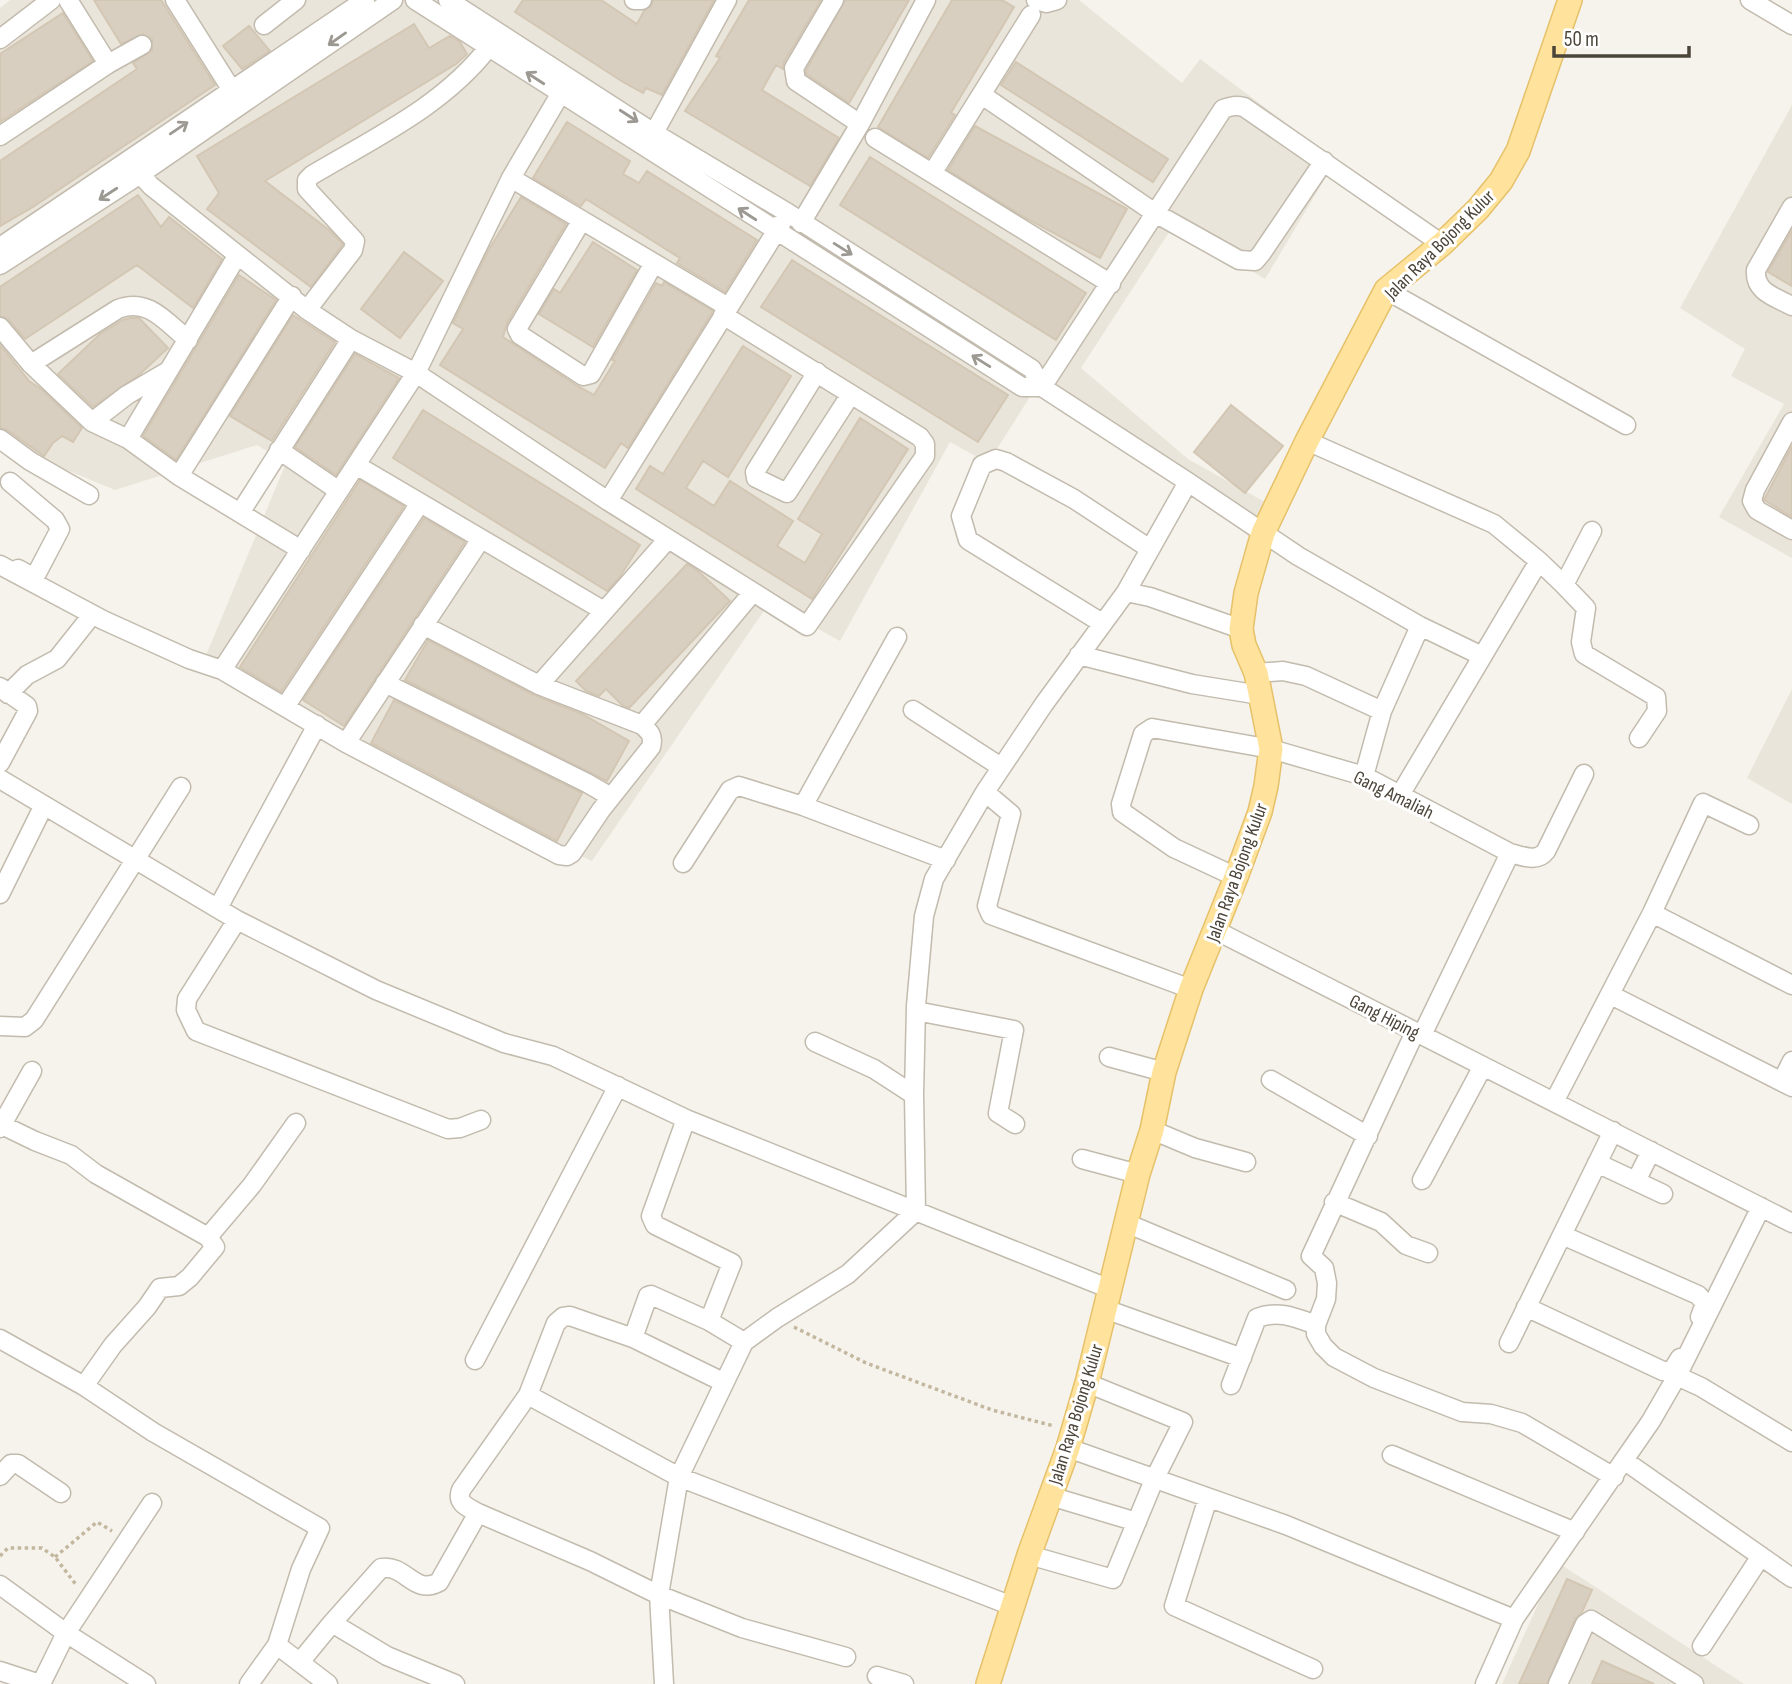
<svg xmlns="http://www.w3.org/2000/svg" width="1792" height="1684" font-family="'Sofia Sans Condensed',sans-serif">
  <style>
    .residential { fill: #eae5da }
    .building { fill: #d8cfc1; stroke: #d3c7b4; stroke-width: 2 }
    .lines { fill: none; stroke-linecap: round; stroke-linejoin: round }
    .minor-casing { stroke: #c2bbae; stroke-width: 21 }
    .major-casing { stroke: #e6c16a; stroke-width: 26 }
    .path { stroke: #c4b79f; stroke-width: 3.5; stroke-dasharray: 3.5 3.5; stroke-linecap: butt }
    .minor { stroke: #fff; stroke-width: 18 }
    .major { stroke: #ffe39c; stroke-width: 23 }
    .oneway { stroke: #9c9892 }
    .labels { text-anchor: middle; stroke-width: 6; stroke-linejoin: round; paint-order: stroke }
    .street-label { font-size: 19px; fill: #4b4439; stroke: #fff }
  </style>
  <rect width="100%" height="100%" fill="#f6f3ec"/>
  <path class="residential" d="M10,0H1079L1182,83L1200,59L1336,160L1265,279L1175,223L1081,368L1188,459L1272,506L1253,533L1033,392L988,463L950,442L840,641L770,602L592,861L393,773L202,665L286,463L257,445L115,490L11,447L0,439V8Z
    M1792,105V558L1719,517L1784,404L1731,376L1745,349L1680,308Z
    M1792,689V804L1747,778Z
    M1557,1562L1744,1684H1502Z"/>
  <path class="building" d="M94,0H161L215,85L33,207L0,226V161L137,69L133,63L152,50V39L143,34L121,44Z
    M523,0H601L637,24L644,11L651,6L653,0H714L662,95L646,88L643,93L623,82L515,12Z
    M749,0H821L784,62L783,69L776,65L762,90L839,138L810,186L685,111L720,58L716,56Z
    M845,0H909L849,103L806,74V70Z
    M952,0H1002L1014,7L952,111L951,113L955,115L928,158L878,127Z
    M63,13L93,61L0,122V54Z
    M414,24L429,48L450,36L460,42L467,54L456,64L265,181L329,230L343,244L311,287L207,209L219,193L197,156Z
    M249,26L270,51L242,69L223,46Z
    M1016,62L1168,159L1153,182L1001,85Z
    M567,122L630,161L623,174L639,183L647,171L757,240L725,292L677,263L680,258L586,199L581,206L533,178Z
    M975,126L1127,209L1100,258L1022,216L948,170Z
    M870,157L1086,293L1056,340L840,205Z
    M138,195L161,227L169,217L222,259L193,308L137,265L25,339L9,320L0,316V287Z
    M521,197L566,224L507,323L503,337L577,386L594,395L615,361L612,360L656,283L662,286L664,282L713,311L628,448L621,443L605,468L440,365L463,329L453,323L488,251Z
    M1792,230V286L1768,272Z
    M593,242L637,270L593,347L539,314L554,289L560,293Z
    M404,252L443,281L400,338L361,309Z
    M792,260L1008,395L978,442L761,307Z
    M239,275L276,300L176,460L143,436Z
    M293,315L335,342L272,441L230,416Z
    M130,318H139L168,348L139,375L93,407L58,374L100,334L123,320Z
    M0,345L29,381L41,389L82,428L73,442L62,436L53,443L44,456L7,430L0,428Z
    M743,346L791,376L728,477L703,461L686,488L714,506L730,481L793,521L777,546L805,563L822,534L798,519L860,418L908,449L812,599L636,489L650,466L663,474Z
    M355,354L399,378L336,475L295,447Z
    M1231,405L1283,446L1245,493L1194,452Z
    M423,410L640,545L619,578L607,591L393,458Z
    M1792,446V517L1764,500Z
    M360,480L404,506L281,692L240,667Z
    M424,518L465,542L344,726L303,700Z
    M687,564L698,571L730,601L629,708L623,706L606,689L599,696L586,691L576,681Z
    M428,640L534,695L582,714L629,741L607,781L405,680Z
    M394,700L582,793L557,841L371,743Z
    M1567,1579L1592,1590L1582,1612L1575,1619L1547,1684H1519Z
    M1602,1661L1654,1684H1592Z"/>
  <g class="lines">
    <g class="minor-casing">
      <path id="minor" d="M68,0L108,64
        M175,0L233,92
        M415,0L1022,387H1042
        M448,0L654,133L788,213L1032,369L1042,387L1188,482L1298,556L1420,626L1482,656
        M634,0H642
        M834,0L794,68L796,81L860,124
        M1036,0L1046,3L1057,0
        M1750,0L1792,25
        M264,25L296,0
        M0,39L51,0
        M982,95L1155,213L1239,260L1255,261L1261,254L1324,161
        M0,136L108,64L142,45
        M875,138L1111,284
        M649,142L727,0
        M129,162L151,186L307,310L351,339L416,373L608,501L807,626L925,456V444L920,437L723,315
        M933,172L1031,15
        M511,178L728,307
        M1792,207L1756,270C1754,292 1775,297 1792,306
        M582,220L517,329L520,335L583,376L591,374L654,263
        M801,223L860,124L926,0
        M0,247L365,0
        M0,265L139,175L393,0
        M1386,290L1626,425
        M307,310L353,250L355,241L307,189V180L312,175C374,138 443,106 488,48
        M0,327L31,364L92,422L128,439L179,476L301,550
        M31,364L118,309C148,297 166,322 188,340
        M817,372L755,472L756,478L787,493L851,394
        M1042,387L1223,109C1231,106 1236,105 1244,107L1442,244
        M92,422L127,395L168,371
        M1792,422L1755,490L1752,501L1757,510L1792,530
        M0,439L30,461L89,495
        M128,439L237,256
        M1307,441L1494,524L1539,561L1564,585
        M279,450L339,491
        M356,465L604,611
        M179,476L292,296
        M10,482L55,520L60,529L37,573L29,575L18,569
        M608,501L782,222
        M240,513L351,339
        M1592,531L1564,585L1586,608L1581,642L1584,654L1656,697L1657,711L1639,738
        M0,565L103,620L189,659L222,670L346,743L559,855L567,856L572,853L601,810L651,747C654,736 650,732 642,725
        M1126,592L1150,597L1241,629
        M1102,623L968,540L961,516L982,465L996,459L1006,462L1074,499L1150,549
        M423,625L539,685L642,725L753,592
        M1079,655L1192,684L1260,695
        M222,670L416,373L511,178L565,86
        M1256,673L1283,671L1306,676L1382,711L1364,776
        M385,683L587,783L611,797
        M539,685L668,539
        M0,687L27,706L28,711L0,763
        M8,694L27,675L57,659L92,615
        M285,707L420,503
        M913,710L1001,767
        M1382,711L1420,626
        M346,743L481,539
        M0,779L237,920L376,990L504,1043L553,1056L686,1119L1110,1289
        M985,792L1011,814L987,906L991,915L1191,989
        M1400,795L1539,561
        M803,806L897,637
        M683,863L730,790L739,786L803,806L946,860
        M1236,877L1174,848L1122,812L1121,804L1143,734L1152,728L1271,749L1364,776L1510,853C1523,856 1537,863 1546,851L1584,774
        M0,894L44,805
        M218,908L317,725
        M1652,913L1792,985
        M237,920L187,999L186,1010L196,1031L448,1129L460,1128L481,1120
        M1215,930L1792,1223
        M1611,995L1792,1087
        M916,1011L1014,1030L998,1113L1015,1124
        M0,1026L25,1027L34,1020L181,787
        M1415,1032L1311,1256L1324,1268L1327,1283L1326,1299L1316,1325V1334L1323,1346L1334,1357L1374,1378L1462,1412L1491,1414L1522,1423L1614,1477
        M1422,1035L1510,853
        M815,1042L874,1069L914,1095
        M1109,1057L1164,1072
        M1271,1080L1368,1136
        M1782,1081L1792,1061
        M1554,1102L1652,913L1703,803L1749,825
        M686,1119L651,1216L655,1225L732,1263L709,1321
        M0,1128L32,1071
        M1152,1130L1195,1148L1246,1162
        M1082,1159L1138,1174
        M1597,1163L1663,1194
        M1422,1180L1483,1066
        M1636,1181L1651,1151
        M1334,1202L1381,1222L1406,1245L1428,1253
        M1126,1223L1286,1290
        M1562,1235L1698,1295L1705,1303L1700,1317
        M208,1237L252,1185L296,1123
        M1526,1307L1663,1371H1672L1680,1358
        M1105,1309L1242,1358
        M633,1338L648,1296L651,1295L709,1321L744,1342
        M0,1339L84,1386L113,1345L147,1307L160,1288L179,1286L190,1277L215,1247L208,1237L96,1174L71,1155L35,1141L2,1125
        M1509,1343L1613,1131
        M475,1360L618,1086
        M1677,1376L1701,1387L1792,1442
        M723,1382L633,1338L570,1316L563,1317L556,1323L528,1395L461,1490C456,1504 468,1507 478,1513L590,1561L659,1595L742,1628L846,1657
        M1231,1385L1257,1318C1278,1310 1294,1317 1316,1325
        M84,1386L153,1432L320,1528L301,1569L277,1645L249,1684
        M528,1395L679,1477L1012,1606
        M1068,1448L1286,1525L1514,1619
        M1392,1455L1575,1532
        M1625,1461L1792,1578
        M0,1476L11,1464H18L61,1493
        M1050,1496L1137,1522
        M1208,1498L1174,1606L1313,1669
        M1029,1555L1113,1579L1154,1480L1183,1422L1087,1383
        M0,1585L66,1633L146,1684
        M332,1623L381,1568C406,1564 414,1596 439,1582L478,1513
        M277,1645L328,1684
        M1702,1646L1761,1556
        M300,1662L332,1623L387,1656L455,1684
        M0,1671L40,1684
        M877,1676L904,1684
        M41,1684L66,1633L152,1503
        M664,1684L659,1595L679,1477L744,1342L777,1318L848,1274L916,1211L914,1095L916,1006L924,916L934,879L985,792L1044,704L1126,592L1188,482
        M1485,1684L1514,1619L1651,1421L1677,1376L1761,1207
        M1558,1684L1585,1624L1591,1620L1694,1684"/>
    </g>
    <g class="major-casing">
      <path id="major" d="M988,1684L1029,1555L1068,1448L1087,1383L1138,1174L1152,1130L1164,1072L1191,989L1236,877L1260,812L1266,786L1271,749L1256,673L1244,645L1241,629L1246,593L1263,533L1307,441L1386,290L1442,244L1478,209L1501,181L1518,151L1570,0"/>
    </g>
    <path class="path" d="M794,1327L866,1363L992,1410L1054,1426
      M0,1556L8,1548H42L55,1557L77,1586
      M55,1557L97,1522L112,1531"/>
    <use href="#minor" class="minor"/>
    <use href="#major" class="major"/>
  </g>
  <defs><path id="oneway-shaft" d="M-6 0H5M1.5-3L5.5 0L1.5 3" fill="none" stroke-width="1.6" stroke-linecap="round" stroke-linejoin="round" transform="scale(1.75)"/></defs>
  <g class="oneway">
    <use href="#oneway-shaft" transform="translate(337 39) rotate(145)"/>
    <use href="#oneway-shaft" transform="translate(535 78) rotate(-147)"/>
    <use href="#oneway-shaft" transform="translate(629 116) rotate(33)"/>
    <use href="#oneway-shaft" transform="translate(179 128) rotate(-34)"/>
    <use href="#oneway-shaft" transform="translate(108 194) rotate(147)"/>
    <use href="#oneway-shaft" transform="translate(747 214) rotate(-147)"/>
    <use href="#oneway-shaft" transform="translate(843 249) rotate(32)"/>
    <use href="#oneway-shaft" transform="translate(981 361) rotate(-148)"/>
  </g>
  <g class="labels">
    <g class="street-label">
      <text transform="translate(1439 244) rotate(-45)" y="7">Jalan Raya Bojong Kulur</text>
      <text transform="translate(1394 794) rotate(26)" y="7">Gang Amaliah</text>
      <text transform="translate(1236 872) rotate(-70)" y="7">Jalan Raya Bojong Kulur</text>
      <text transform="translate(1385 1016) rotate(27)" y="7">Gang Hiping</text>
      <text transform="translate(1075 1414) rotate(-73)" y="7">Jalan Raya Bojong Kulur</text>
    </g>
  </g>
  <path d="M1554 46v10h135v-10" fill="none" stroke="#4b4439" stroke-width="3.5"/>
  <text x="1564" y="46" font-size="21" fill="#4b4439" stroke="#ffffff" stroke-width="5" paint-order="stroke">50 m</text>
</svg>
